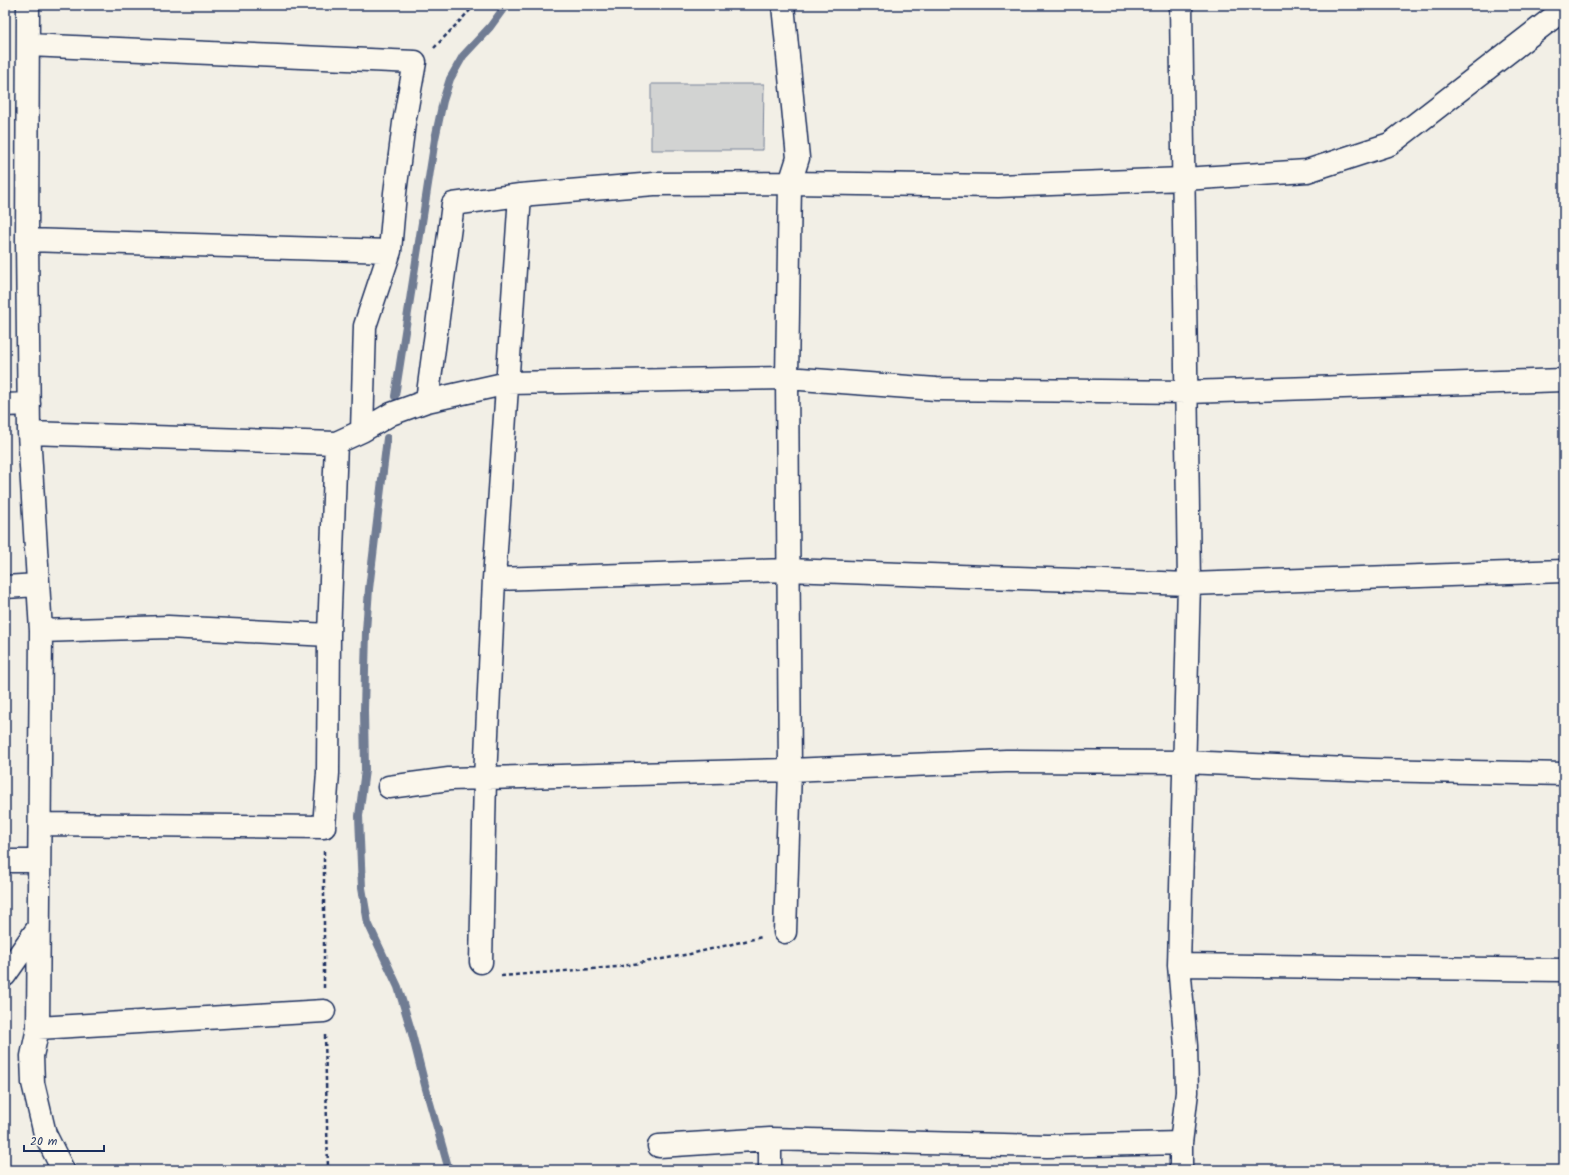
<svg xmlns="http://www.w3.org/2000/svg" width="1569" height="1175" font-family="Kalam,sans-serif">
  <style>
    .green { fill: #d2d3d2; stroke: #768198 }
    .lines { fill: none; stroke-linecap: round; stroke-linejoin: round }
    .stream { stroke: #707b93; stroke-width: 8 }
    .minor-casing { stroke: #1b2f5e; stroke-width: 25 }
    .path { stroke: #1b2f5e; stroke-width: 2.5; stroke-dasharray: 4 3; stroke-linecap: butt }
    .minor { stroke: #fbf7ec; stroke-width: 22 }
  </style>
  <rect width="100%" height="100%" fill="#f2efe6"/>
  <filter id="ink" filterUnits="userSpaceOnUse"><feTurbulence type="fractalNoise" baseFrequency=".025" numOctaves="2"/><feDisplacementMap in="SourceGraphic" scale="8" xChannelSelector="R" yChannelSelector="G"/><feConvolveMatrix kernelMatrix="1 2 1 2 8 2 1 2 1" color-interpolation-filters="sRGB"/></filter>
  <g filter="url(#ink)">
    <path class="green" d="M651,84H764L763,150H651Z"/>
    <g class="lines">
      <path class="stream" d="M395,396L435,139L443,101L450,79L463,56L490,27L506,5
        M387,438L369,589L366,631L364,710L365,770L359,816L362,888L368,923L398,987L411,1030L426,1089L449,1170"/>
      <g class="minor-casing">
        <path id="minor" d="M28,5L27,240L29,433L41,631L38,1028L32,1056L33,1083L45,1134L63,1170
          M783,5L798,158L790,183L787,378L790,770L785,932
          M1181,5L1189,584L1179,965L1186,1046L1187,1092L1181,1143V1170
          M28,45L415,62L404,123L395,193L390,251L365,326L362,431
          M27,240L390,251
          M427,401L453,204L520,195L654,184L790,183L998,186L1184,179L1307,171L1390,144L1564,9
          M5,405L29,404
          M29,433L336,443L362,431L391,414L427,401L508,383L787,378L936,389L1187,392L1564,380
          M494,579L787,570L1189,584L1564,571
          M5,587L38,585
          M41,631L168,627L329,635
          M389,787L449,779L790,770L1006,761L1184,762L1373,770L1564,774
          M40,824L324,827L328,773L329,635L336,443
          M5,861H38
          M481,962L485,779L494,579L520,195
          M1179,965L1564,970
          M5,975L38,928
          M38,1028L324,1011
          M770,1139V1170
          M659,1146L770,1139L1047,1146L1181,1143"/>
      </g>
      <path class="path" d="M434,48L475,5
        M324,851V988
        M501,976L617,967L690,954L762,937
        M325,1035L328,1170"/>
      <use href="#minor" class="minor"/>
    </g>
  </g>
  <rect width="1569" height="1175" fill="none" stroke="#fbf7ec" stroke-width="20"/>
  <rect x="10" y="10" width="1549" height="1155" fill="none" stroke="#1b2f5e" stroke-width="1.5" filter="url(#ink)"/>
  <path d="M24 1145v6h80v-6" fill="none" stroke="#1b2f5e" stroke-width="2"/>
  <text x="30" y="1145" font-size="12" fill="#1b2f5e" stroke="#fbf7ec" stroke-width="3" paint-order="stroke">20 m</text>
</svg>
